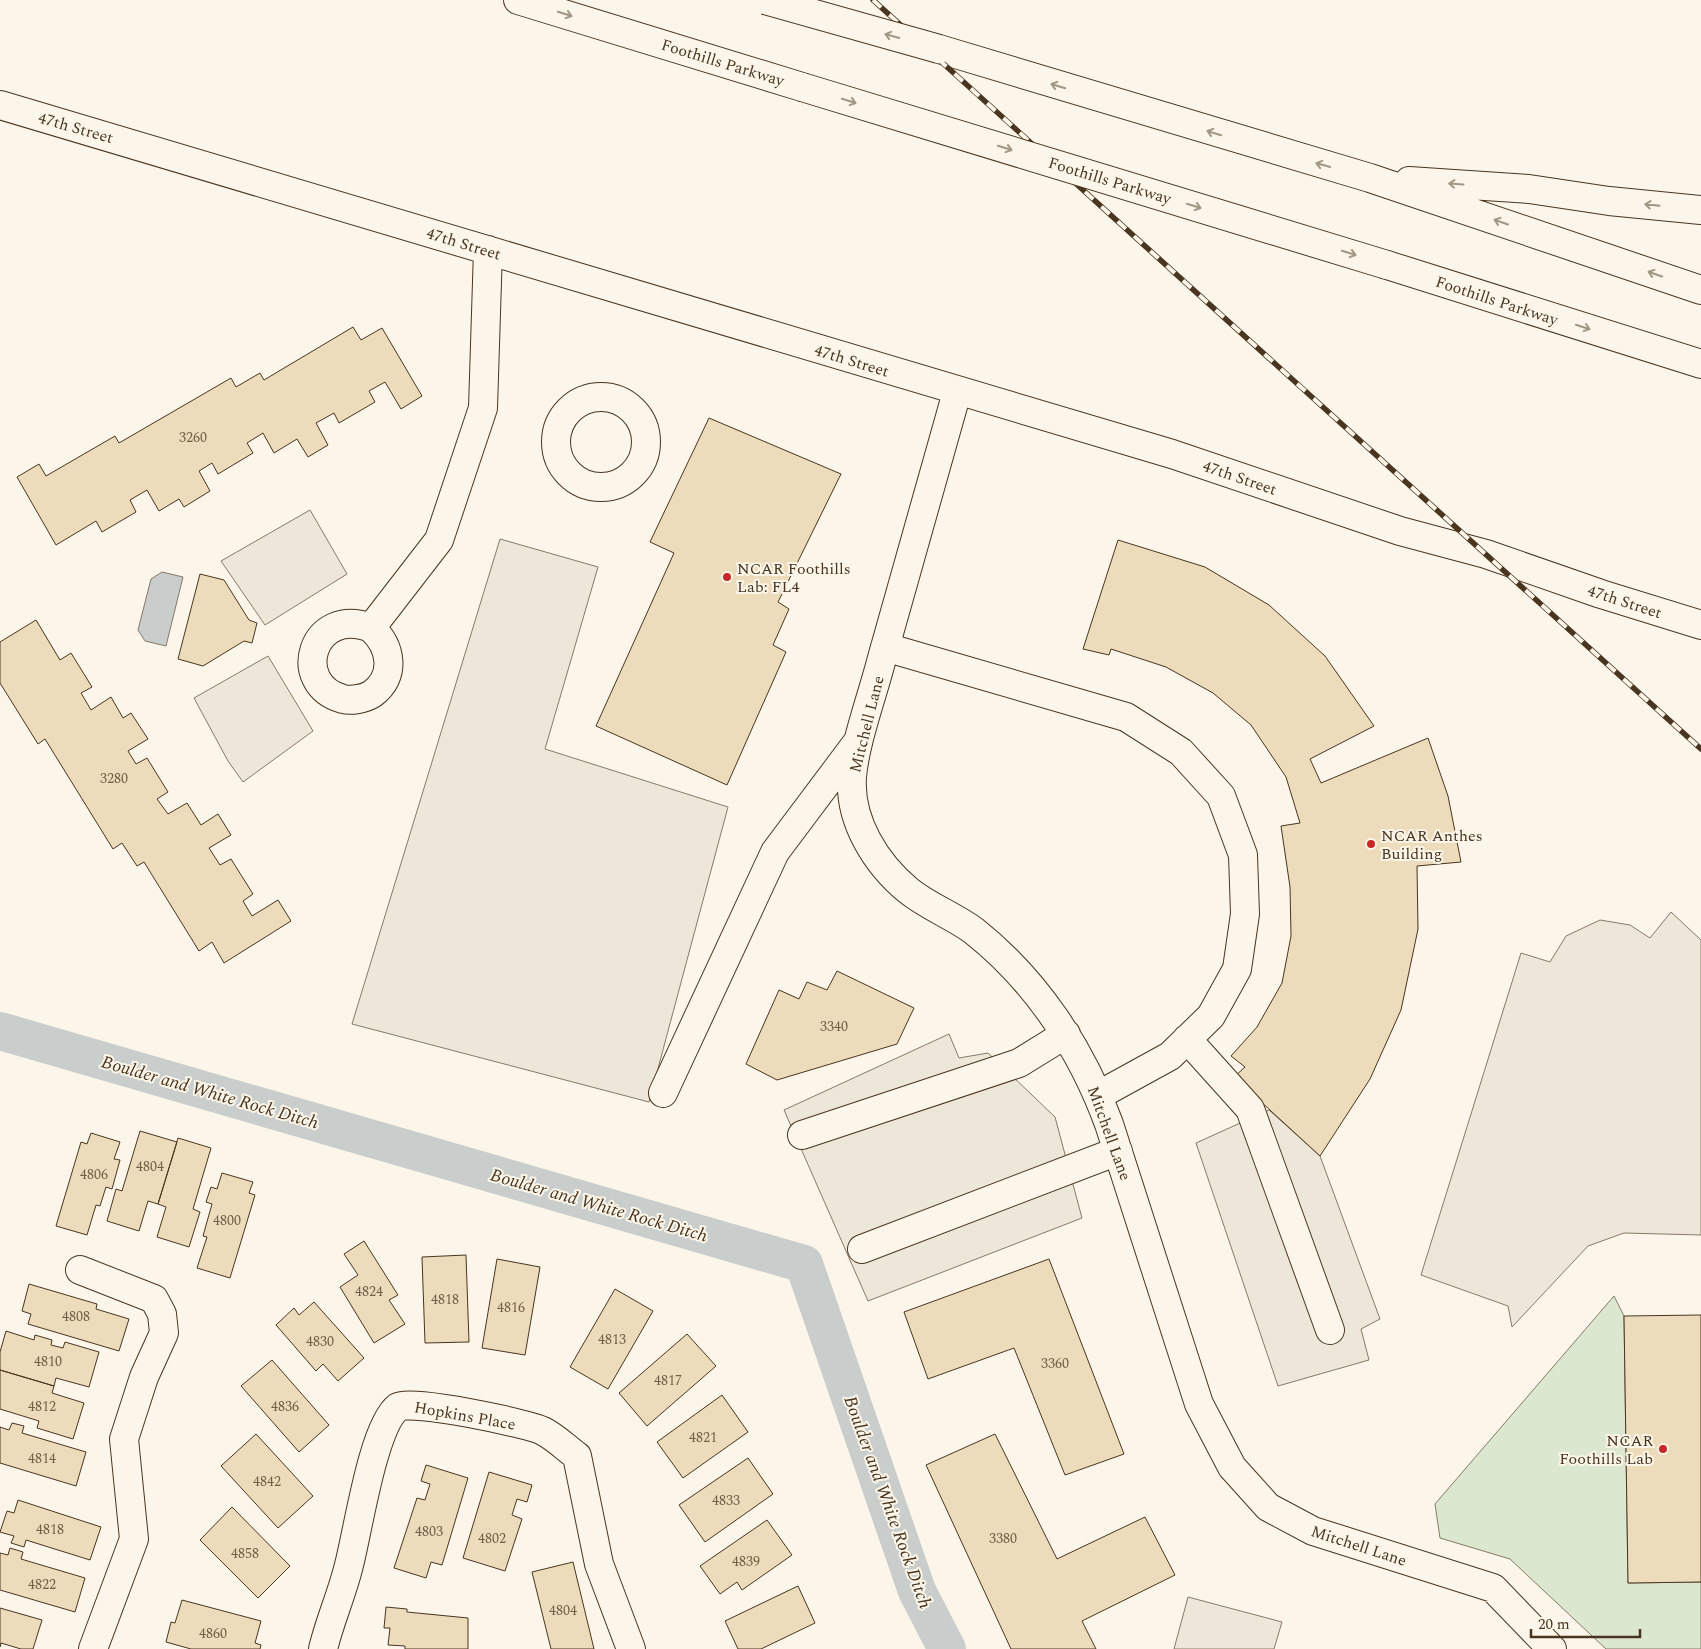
<svg xmlns="http://www.w3.org/2000/svg" width="1701" height="1649" font-family="Spectral,serif">
  <style>
    .green { fill: #dce7d0; stroke: #887966 }
    .parking { fill: #ede7d9; stroke: #887966 }
    .water { fill: #c9cecd; stroke: #887966 }
    .lines { fill: none; stroke-linecap: round; stroke-linejoin: round }
    .canal { stroke: #c9cecd; stroke-width: 38 }
    .building { fill: #ecdcbc; stroke: #4a3520 }
    .minor-casing { stroke: #4a3520; stroke-width: 30 }
    .highway-casing { stroke: #4a3520; stroke-width: 30 }
    .minor { stroke: #fbf6e9; stroke-width: 28 }
    .highway { stroke: #fbf6e9; stroke-width: 28 }
    .rail-casing { stroke: #4a3520; stroke-width: 5.5 }
    .rail { stroke: #fbf6e9; stroke-width: 4; stroke-dasharray: 11; stroke-linecap: butt }
    .highway-bridge-casing { stroke: #4a3520; stroke-width: 30; stroke-linecap: butt }
    .highway-bridge { stroke: #fbf6e9; stroke-width: 28 }
    .oneway { stroke: #a29684 }
    .poi-dot { fill: #c62828; stroke: #fbf6e9; stroke-width: 2 }
    .labels { text-anchor: middle; stroke-width: 4; stroke-linejoin: round; paint-order: stroke }
    .number-label { font-size: 14px; fill: #725f47 }
    .street-label { font-size: 16px; fill: #4a3520; stroke: #fbf6e9 }
    .poi-label { font-size: 16px; fill: #4a3520; stroke: #fbf6e9; text-anchor: start }
    .water-label { font-size: 18px; font-style: italic; fill: #4a3520; stroke: #fbf6e9 }
  </style>
  <rect width="100%" height="100%" fill="#fbf6e9"/>
  <path class="green" d="M1614,1296L1624,1316L1628,1583L1701,1582V1649H1606L1510,1559L1440,1538L1435,1504Z"/>
  <path class="parking" d="M310,510L347,574L265,625L221,561Z
    M500,539L598,567L545,749L728,807L649,1102L352,1024Z
    M268,656L313,731L243,782L228,761L194,698Z
    M1671,912L1701,940V1235L1624,1233L1588,1246L1512,1327L1508,1306L1421,1275L1521,953L1550,962L1566,936L1600,920L1630,925L1650,938Z
    M949,1034L959,1058L988,1053L1055,1117L1082,1218L868,1301L784,1110Z
    M1269,1110L1320,1156L1380,1319L1361,1329L1369,1360L1278,1386L1196,1143Z
    M1188,1597L1282,1622L1274,1649H1174Z"/>
  <path class="water" d="M162,572L183,577L166,646L145,641L138,630L151,579Z"/>
  <g class="lines">
    <path class="canal" d="M0,1031L804,1264L917,1591L947,1649"/>
  </g>
  <path class="building" d="M353,327L361,340L382,328L422,396L401,409L385,382L369,391L375,402L339,423L334,413L316,423L328,445L308,457L297,439L274,453L263,433L247,443L253,453L218,474L212,463L199,471L210,491L184,507L179,499L159,511L147,490L130,500L136,512L102,532L96,521L56,545L17,477L39,464L46,476L115,436L119,443L231,378L236,387L260,373L264,380Z
    M709,418L841,474L778,602L789,609L773,645L786,652L727,785L596,726L674,553L650,542Z
    M1118,540L1205,567L1269,605L1325,656L1374,726L1310,759L1321,783L1428,738L1448,796L1461,862L1417,866L1418,929L1401,1010L1370,1079L1320,1156L1234,1077L1245,1067L1231,1056L1257,1027L1282,983L1291,936L1290,887L1281,826L1300,823L1286,777L1251,725L1213,693L1166,667L1111,649L1109,655L1083,649Z
    M200,574L224,580L249,620L257,623L252,643L244,641L203,666L178,659Z
    M36,620L60,660L71,653L92,687L81,693L91,710L111,697L123,718L131,713L148,739L128,751L136,764L147,758L168,792L157,799L168,814L187,803L201,825L218,814L231,835L209,848L220,865L231,859L253,894L243,901L252,916L278,900L291,921L224,963L212,942L199,951L144,862L137,866L122,843L113,849L45,739L38,744L0,683V642Z
    M837,971L914,1008L897,1044L777,1080L746,1064L779,990L799,999L807,982L827,990Z
    M140,1131L177,1142L158,1204L148,1201L139,1231L107,1221L116,1189L122,1191Z
    M91,1133L120,1142L114,1159L120,1160L112,1189L106,1187L100,1206L96,1205L87,1235L56,1226L81,1142L87,1144Z
    M178,1138L211,1148L193,1209L200,1212L189,1247L157,1237L166,1207L158,1204Z
    M222,1173L253,1182L249,1193L255,1195L230,1278L197,1268L207,1237L203,1236L212,1204L206,1202L211,1187L217,1189Z
    M364,1241L398,1295L389,1300L405,1324L374,1343L340,1287L358,1275L344,1254Z
    M466,1255L469,1342L425,1343L422,1257Z
    M497,1259L540,1267L525,1355L482,1348Z
    M1049,1259L1124,1454L1065,1475L1014,1348L928,1379L904,1312Z
    M29,1284L97,1304L96,1309L129,1319L119,1351L28,1324L31,1314L22,1311Z
    M615,1289L653,1311L608,1389L570,1367Z
    M314,1302L364,1358L338,1381L323,1364L316,1371L276,1325L294,1308L299,1315Z
    M1701,1315V1582L1628,1583L1624,1316Z
    M6,1331L34,1340L35,1335L52,1340L51,1345L63,1348L65,1342L99,1352L89,1387L56,1378L54,1386L0,1370V1352Z
    M687,1334L716,1366L647,1426L619,1393Z
    M272,1360L329,1425L299,1452L241,1386Z
    M0,1370L54,1386L52,1393L84,1403L73,1439L37,1428L39,1421L0,1409Z
    M722,1395L748,1432L683,1478L657,1442Z
    M12,1423L24,1426L22,1433L86,1452L76,1486L0,1463V1427L9,1430Z
    M256,1434L313,1496L278,1528L221,1466Z
    M995,1434L1057,1559L1145,1517L1175,1575L1082,1621L1096,1649H1011L926,1465Z
    M748,1458L773,1494L705,1542L679,1505Z
    M426,1465L468,1478L442,1565L431,1562L426,1578L394,1568L417,1498L425,1500L430,1484L421,1481Z
    M489,1472L532,1485L527,1502L517,1499L512,1515L522,1519L505,1571L463,1558Z
    M18,1500L101,1527L90,1560L26,1540L24,1547L11,1543L14,1536L0,1532L7,1511L14,1513Z
    M232,1507L290,1566L258,1598L200,1540Z
    M767,1520L792,1555L742,1590L737,1582L720,1594L700,1566Z
    M10,1548L23,1552L21,1559L85,1578L75,1612L0,1590V1553L8,1555Z
    M573,1562L594,1649H551L532,1572Z
    M798,1586L815,1623L761,1649H738L725,1621Z
    M182,1600L261,1621L255,1643L261,1645L260,1649H191L166,1642L171,1622L175,1623Z
    M386,1607L407,1609V1612L468,1618V1649H405V1646L388,1645L390,1628H384Z
    M0,1608L42,1620L33,1649H21L1,1643L0,1647Z"/>
  <g class="lines">
    <g class="minor-casing">
      <path id="minor" d="M0,105L1172,454L1400,531L1486,554L1601,594L1701,625
        M957,392C932,480 907,569 882,658C873,694 855,741 852,777C849,821 876,864 909,891C929,907 954,916 974,931C1037,981 1082,1050 1109,1124L1199,1404L1232,1467L1268,1507L1313,1531L1493,1588L1552,1649
        M556 442a45 45 0 1 1 90 0a45 45 0 1 1-90 0Z
        M371,628C391,646 397,676 372,694C364,699 351,701 343,699C289,684 312,605 371,628L439,540L483,408L488,250
        M885,647L1126,717L1181,752L1221,796L1243,855L1245,914L1237,969L1211,1016L1170,1056L1099,1095
        M1187,1039L1250,1109L1330,1330
        M663,1093L775,852L856,744
        M802,1135L1019,1063L1066,1034
        M862,1249L1118,1151
        M80,1270L154,1299L162,1314L164,1333L144,1377L124,1439L134,1539L93,1649
        M323,1649C330,1620 342,1594 349,1565C358,1531 373,1426 398,1407C410,1399 527,1423 543,1431C555,1437 566,1448 577,1456L599,1564L631,1649"/>
    </g>
    <g class="highway-casing">
      <path id="highway" d="M518,0L802,87
        M939,49L1370,178L1701,290
        M1409,181L1529,189L1609,201L1701,210
        M1387,265L1701,364"/>
    </g>
    <use href="#minor" class="minor"/>
    <use href="#highway" class="highway"/>
    <g class="rail-casing">
      <path id="rail" d="M873,0L1701,749"/>
    </g>
    <use href="#rail" class="rail"/>
    <g class="highway-bridge-casing">
      <path id="highway-bridge" d="M765,0L939,49
        M802,87L1387,265"/>
    </g>
    <use href="#highway-bridge" class="highway-bridge"/>
  </g>
  <defs><path id="oneway-shaft" d="M-6 0H5M1.5-3L5.5 0L1.5 3" fill="none" stroke-width="1.6" stroke-linecap="round" stroke-linejoin="round" transform="scale(1.25)"/></defs>
  <g class="oneway">
    <use href="#oneway-shaft" transform="translate(565 14) rotate(17)"/>
    <use href="#oneway-shaft" transform="translate(892 36) rotate(-164)"/>
    <use href="#oneway-shaft" transform="translate(1058 86) rotate(-163)"/>
    <use href="#oneway-shaft" transform="translate(849 101) rotate(17)"/>
    <use href="#oneway-shaft" transform="translate(1214 133) rotate(-163)"/>
    <use href="#oneway-shaft" transform="translate(1005 148) rotate(17)"/>
    <use href="#oneway-shaft" transform="translate(1323 165) rotate(-164)"/>
    <use href="#oneway-shaft" transform="translate(1456 184) rotate(-176)"/>
    <use href="#oneway-shaft" transform="translate(1652 205) rotate(-174)"/>
    <use href="#oneway-shaft" transform="translate(1194 206) rotate(17)"/>
    <use href="#oneway-shaft" transform="translate(1501 222) rotate(-161)"/>
    <use href="#oneway-shaft" transform="translate(1349 253) rotate(17)"/>
    <use href="#oneway-shaft" transform="translate(1655 274) rotate(-161)"/>
    <use href="#oneway-shaft" transform="translate(1583 327) rotate(18)"/>
  </g>
  <g class="poi-dot">
    <circle cx="727" cy="577" r="5"/>
    <circle cx="1371" cy="844" r="5"/>
    <circle cx="1663" cy="1449" r="5"/>
  </g>
  <g class="labels">
    <g class="number-label">
      <text x="193" y="442">3260</text>
      <text x="114" y="783">3280</text>
      <text x="834" y="1031">3340</text>
      <text x="150" y="1171">4804</text>
      <text x="94" y="1179">4806</text>
      <text x="227" y="1225">4800</text>
      <text x="369" y="1296">4824</text>
      <text x="445" y="1304">4818</text>
      <text x="511" y="1312">4816</text>
      <text x="76" y="1321">4808</text>
      <text x="612" y="1344">4813</text>
      <text x="320" y="1346">4830</text>
      <text x="48" y="1366">4810</text>
      <text x="1055" y="1368">3360</text>
      <text x="668" y="1385">4817</text>
      <text x="42" y="1411">4812</text>
      <text x="285" y="1411">4836</text>
      <text x="703" y="1442">4821</text>
      <text x="42" y="1463">4814</text>
      <text x="267" y="1486">4842</text>
      <text x="726" y="1505">4833</text>
      <text x="50" y="1534">4818</text>
      <text x="429" y="1536">4803</text>
      <text x="492" y="1543">4802</text>
      <text x="1003" y="1543">3380</text>
      <text x="245" y="1558">4858</text>
      <text x="746" y="1566">4839</text>
      <text x="42" y="1589">4822</text>
      <text x="563" y="1615">4804</text>
      <text x="213" y="1638">4860</text>
    </g>
    <g class="street-label">
      <text transform="translate(723 62) rotate(17)" y="6">Foothills Parkway</text>
      <text transform="translate(76 127) rotate(16)" y="6">47th Street</text>
      <text transform="translate(1110 180) rotate(17)" y="6">Foothills Parkway</text>
      <text transform="translate(464 243) rotate(17)" y="6">47th Street</text>
      <text transform="translate(1497 300) rotate(18)" y="6">Foothills Parkway</text>
      <text transform="translate(852 360) rotate(17)" y="6">47th Street</text>
      <text transform="translate(1240 477) rotate(19)" y="6">47th Street</text>
      <text transform="translate(1625 601) rotate(18)" y="6">47th Street</text>
      <text transform="translate(866 724) rotate(-76)" y="6">Mitchell Lane</text>
      <text transform="translate(1110 1133) rotate(70)" y="6">Mitchell Lane</text>
      <text transform="translate(465 1415) rotate(10)" y="6">Hopkins Place</text>
      <text transform="translate(1359 1545) rotate(18)" y="6">Mitchell Lane</text>
    </g>
    <g class="poi-label">
      <text x="737" y="574">NCAR Foothills<tspan x="737" dy="18">Lab: FL4</tspan></text>
      <text x="1381" y="841">NCAR Anthes<tspan x="1381" dy="18">Building</tspan></text>
      <text x="1653" y="1446" text-anchor="end">NCAR<tspan x="1653" dy="18">Foothills Lab</tspan></text>
    </g>
    <g class="water-label">
      <text transform="translate(210 1092) rotate(16)" y="6">Boulder and White Rock Ditch</text>
      <text transform="translate(599 1205) rotate(16)" y="6">Boulder and White Rock Ditch</text>
      <text transform="translate(888 1502) rotate(70)" y="6">Boulder and White Rock Ditch</text>
    </g>
  </g>
  <path d="M1531 1629v8h109v-8" fill="none" stroke="#4a3520" stroke-width="2.5"/>
  <text x="1538" y="1629" font-size="15" fill="#4a3520" stroke="#fbf6e9" stroke-width="4" paint-order="stroke">20 m</text>
</svg>
